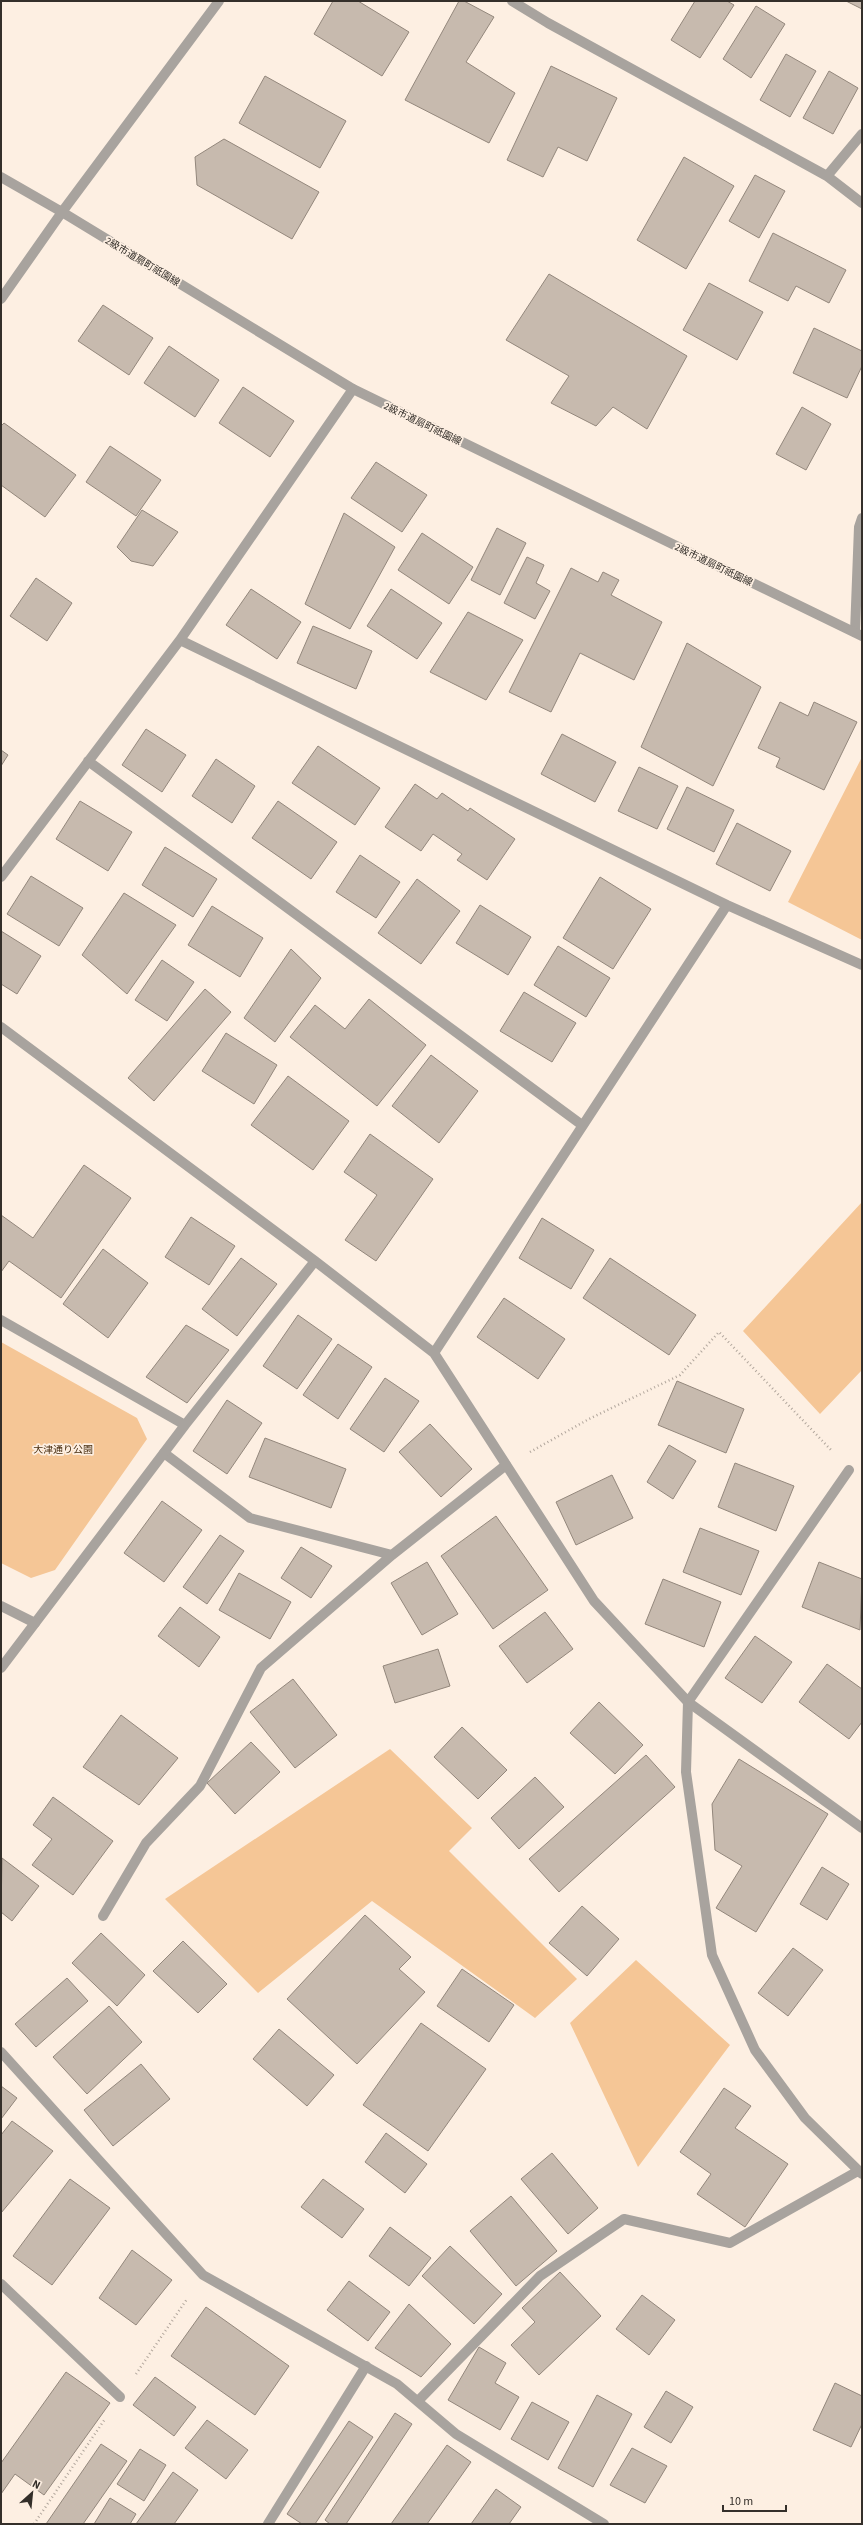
<svg xmlns="http://www.w3.org/2000/svg" width="863" height="2525" font-family="'Source Sans 3','Noto Sans JP',sans-serif">
  <style>
    .green { fill: #f5c696 }
    .building { fill: #c7baae; stroke: #93877c }
    .lines { fill: none; stroke-linecap: round; stroke-linejoin: round }
    .path { stroke: #b1a69c; stroke-width: 2.5; stroke-dasharray: 1 3; stroke-linecap: butt }
    .service { stroke: #a8a39e; stroke-width: 10 }
    .minor { stroke: #a8a39e; stroke-width: 10 }
    .tertiary { stroke: #a8a39e; stroke-width: 10 }
    .labels { text-anchor: middle; stroke-width: 3.5; stroke-linejoin: round; paint-order: stroke }
    .street-label { font-size: 10px; fill: #342f2a; stroke: #fdefe2 }
    .park-label { font-size: 10px; fill: #462b0d; stroke: #fdefe2 }
  </style>
  <rect width="100%" height="100%" fill="#fdefe2"/>
  <path class="green" d="M862,757V940L788,902Z
    M862,1202V1370L820,1414L743,1331Z
    M1,1342L137,1418L147,1439L55,1570L31,1578L1,1563Z
    M390,1749L472,1828L449,1851L577,1979L535,2018L372,1901L258,1993L165,1899Z
    M636,1960L730,2045L638,2167L570,2023Z"/>
  <path class="building" d="M333,1H358L409,32L382,76L314,34Z
    M459,1H464L494,17L466,62L515,93L489,143L405,100Z
    M695,1H727L734,5L700,58L671,40Z
    M846,1H862V9Z
    M756,6L785,24L751,78L723,59Z
    M786,54L816,71L790,117L760,100Z
    M551,66L617,98L587,161L558,147L543,177L507,160Z
    M829,71L858,88L833,134L803,118Z
    M265,76L346,121L320,168L239,123Z
    M224,139L319,192L292,239L197,185L195,157Z
    M684,157L734,186L686,269L637,240Z
    M755,175L785,191L759,238L729,221Z
    M773,233L846,270L829,303L796,286L788,301L749,281Z
    M549,274L687,356L647,429L613,407L596,426L551,403L569,376L506,340Z
    M709,283L763,312L737,360L683,330Z
    M103,305L153,338L129,375L78,341Z
    M814,328L862,351V366L847,398L793,373Z
    M169,346L219,380L195,417L144,383Z
    M243,387L294,421L270,457L219,423Z
    M802,407L831,424L806,470L776,454Z
    M4,423L76,475L45,517L1,485V426Z
    M110,446L161,480L136,516L86,482Z
    M376,462L427,495L402,532L351,498Z
    M142,510L178,532L153,566L131,561L117,547Z
    M344,513L395,547L350,629L305,604Z
    M497,528L526,543L500,595L471,580Z
    M422,533L473,567L449,604L398,570Z
    M527,557L544,565L536,583L550,591L535,619L504,603Z
    M571,568L598,582L603,572L619,580L611,595L662,622L634,680L580,653L551,712L509,692Z
    M36,578L72,603L47,641L10,616Z
    M251,589L301,622L277,659L226,625Z
    M391,589L442,623L417,659L367,626Z
    M468,612L523,640L486,700L430,672Z
    M313,626L372,651L356,689L297,663Z
    M687,643L761,687L713,786L641,747Z
    M780,702L808,716L814,702L857,722L824,790L776,767L780,758L758,748Z
    M146,729L186,755L162,792L122,765Z
    M562,734L616,762L595,802L541,774Z
    M318,746L380,788L355,825L292,783Z
    M1,750L8,755L1,766Z
    M216,759L255,786L232,823L192,796Z
    M639,767L678,786L657,829L618,811Z
    M415,784L437,799L442,793L468,811L470,808L515,839L487,880L457,860L462,854L433,834L421,851L385,827Z
    M687,787L734,810L714,852L667,829Z
    M80,801L132,832L108,871L56,839Z
    M278,801L337,842L311,879L252,838Z
    M737,823L791,851L770,891L716,864Z
    M165,847L217,879L193,917L142,885Z
    M360,855L400,882L376,918L336,892Z
    M31,876L83,908L59,946L7,914Z
    M600,877L651,909L613,969L563,938Z
    M417,879L460,911L421,964L378,933Z
    M124,893L176,925L127,994L82,955Z
    M480,905L531,937L508,975L456,943Z
    M212,906L263,938L240,977L188,945Z
    M1,931L41,956L17,994L1,984Z
    M558,946L610,978L586,1017L534,985Z
    M291,949L321,978L275,1042L244,1018Z
    M162,960L194,982L167,1021L135,1000Z
    M205,989L231,1012L154,1101L128,1078Z
    M524,992L576,1023L552,1062L500,1031Z
    M369,999L426,1045L377,1106L290,1037L315,1005L345,1029Z
    M226,1033L277,1065L254,1104L202,1071Z
    M431,1055L478,1091L439,1143L392,1106Z
    M288,1076L349,1121L313,1170L251,1125Z
    M370,1134L433,1179L376,1261L345,1240L377,1195L344,1172Z
    M84,1165L131,1198L61,1298L9,1261L1,1272V1215L33,1238Z
    M191,1217L235,1246L209,1285L165,1257Z
    M542,1218L594,1250L571,1289L519,1258Z
    M103,1249L148,1283L108,1338L63,1304Z
    M241,1258L277,1284L237,1336L202,1309Z
    M610,1258L696,1315L669,1355L583,1298Z
    M504,1298L565,1339L538,1379L477,1337Z
    M298,1315L332,1339L297,1389L263,1366Z
    M186,1325L229,1350L187,1403L146,1377Z
    M338,1344L372,1367L338,1419L303,1395Z
    M385,1378L419,1401L384,1452L350,1429Z
    M677,1381L744,1409L726,1453L658,1425Z
    M227,1400L262,1423L227,1474L193,1451Z
    M430,1424L472,1469L441,1497L399,1452Z
    M265,1438L346,1469L331,1508L249,1477Z
    M669,1445L696,1461L673,1499L647,1482Z
    M735,1463L794,1486L776,1531L718,1507Z
    M612,1475L633,1518L576,1545L556,1502Z
    M162,1501L202,1530L164,1582L124,1553Z
    M496,1516L548,1590L493,1629L441,1556Z
    M700,1528L759,1551L741,1595L683,1572Z
    M220,1535L244,1551L207,1604L183,1587Z
    M301,1547L332,1566L311,1598L281,1578Z
    M427,1562L458,1614L422,1635L391,1583Z
    M819,1562L862,1579L860,1630L802,1607Z
    M239,1573L291,1602L270,1639L219,1610Z
    M663,1579L721,1602L704,1647L645,1624Z
    M180,1607L220,1637L199,1667L158,1636Z
    M545,1612L573,1649L527,1683L499,1646Z
    M755,1636L792,1662L762,1703L725,1678Z
    M438,1649L450,1686L395,1703L383,1666Z
    M827,1664L862,1689V1722L849,1739L799,1702Z
    M293,1679L337,1735L295,1768L250,1712Z
    M599,1702L643,1745L615,1774L570,1733Z
    M121,1715L178,1758L139,1805L83,1767Z
    M462,1727L507,1770L478,1799L434,1757Z
    M251,1742L280,1772L235,1814L207,1783Z
    M646,1755L675,1787L559,1892L529,1859Z
    M739,1759L828,1814L756,1932L716,1908L742,1866L715,1850L712,1804Z
    M535,1777L564,1807L519,1849L491,1818Z
    M53,1797L113,1841L73,1895L32,1865L52,1839L33,1825Z
    M2,1858L39,1886L12,1921L1,1912Z
    M822,1867L849,1884L827,1920L800,1904Z
    M582,1906L619,1939L587,1976L549,1943Z
    M365,1915L411,1957L399,1969L425,1992L357,2064L287,1999Z
    M101,1933L145,1975L117,2006L72,1963Z
    M183,1941L227,1984L198,2013L153,1971Z
    M793,1948L823,1970L788,2016L758,1993Z
    M462,1969L514,2005L489,2042L437,2006Z
    M67,1978L88,2001L36,2047L15,2024Z
    M109,2006L142,2042L87,2094L53,2057Z
    M421,2023L486,2069L428,2151L363,2105Z
    M279,2029L334,2075L307,2106L253,2059Z
    M141,2064L170,2099L113,2146L84,2110Z
    M1,2086L17,2098L1,2119Z
    M724,2088L751,2106L735,2128L788,2164L745,2227L697,2194L711,2174L680,2152Z
    M12,2121L53,2151L1,2213V2135Z
    M386,2133L427,2164L405,2193L365,2162Z
    M552,2153L598,2208L568,2234L521,2179Z
    M70,2179L110,2208L52,2285L13,2256Z
    M323,2179L364,2209L342,2238L301,2207Z
    M511,2196L557,2251L516,2286L470,2231Z
    M390,2227L431,2258L409,2286L369,2256Z
    M450,2246L502,2294L474,2324L422,2276Z
    M132,2250L172,2280L136,2325L99,2298Z
    M560,2272L601,2316L539,2375L511,2345L535,2322L522,2308Z
    M349,2281L390,2312L368,2341L327,2310Z
    M642,2295L675,2320L649,2355L616,2329Z
    M409,2304L451,2344L421,2377L375,2348Z
    M206,2307L289,2366L255,2415L171,2356Z
    M479,2347L506,2363L495,2383L519,2397L500,2430L448,2400Z
    M66,2372L110,2403L44,2495L15,2474L1,2494V2463Z
    M155,2377L196,2407L174,2436L133,2405Z
    M835,2383L862,2396V2424L851,2447L813,2430Z
    M666,2391L693,2407L671,2443L644,2427Z
    M597,2395L632,2414L593,2487L558,2468Z
    M532,2402L569,2422L548,2460L511,2439Z
    M395,2413L412,2424L346,2524H330L325,2520Z
    M207,2420L248,2450L226,2479L185,2448Z
    M349,2421L373,2437L315,2524H302L287,2514Z
    M101,2444L127,2461L83,2524H46Z
    M447,2445L471,2462L427,2524H391Z
    M632,2448L667,2466L645,2503L610,2485Z
    M140,2449L166,2465L144,2501L117,2484Z
    M173,2472L198,2490L174,2524H136Z
    M496,2489L521,2507L509,2524H471Z
    M110,2498L136,2514L130,2524H94Z"/>
  <g class="lines">
    <path class="path" d="M530,1452L589,1419L680,1375L719,1332L831,1450
      M136,2374L187,2299
      M34,2524L105,2419"/>
    <path class="service" d="M164,1453L250,1518L392,1555L506,1465
      M688,1702L686,1772L712,1955L755,2050L805,2118L862,2174
      M103,1916L146,1843L200,1786L261,1668L392,1555
      M1,2284L120,2397
      M418,2401L540,2276L624,2219L730,2243L858,2171
      M268,2524L366,2366"/>
    <path class="minor" d="M512,1L548,23L827,176L862,203
      M827,176L862,134
      M855,632L859,527L862,518
      M180,640L727,905L862,965
      M88,761L582,1125
      M1,877L180,640L353,389
      M1,1027L315,1261L434,1353L594,1601L688,1702L862,1828
      M1,1320L185,1425
      M434,1353L727,905
      M1,1668L185,1425L315,1261
      M688,1702L849,1470
      M1,2052L203,2275L397,2384L456,2434L604,2524"/>
    <path class="tertiary" d="M1,177L62,212L353,389L862,636
      M1,299L62,212L219,1
      M1,1606L35,1623"/>
  </g>
  <g class="labels">
    <g class="street-label">
      <text transform="translate(143 261) rotate(31)" y="4">2級市道扇町祇園線</text>
      <text transform="translate(423 423) rotate(26)" y="4">2級市道扇町祇園線</text>
      <text transform="translate(714 564) rotate(26)" y="4">2級市道扇町祇園線</text>
    </g>
    <g class="park-label">
      <text x="63" y="1453">大津通り公園</text>
    </g>
  </g>
  <rect width="863" height="2525" fill="none" stroke="#342f2a" stroke-width="4"/>
  <g transform="translate(32 2493) rotate(27)" stroke="#fdefe2" stroke-width="3" paint-order="stroke">
  <path d="M0-3L7 15L0 10L-7 15Z" fill="#342f2a"/>
  <text y="-6" font-size="11" font-weight="bold" text-anchor="middle" fill="#342f2a">N</text>
  </g>
  <path d="M723 2505v6h63v-6" fill="none" stroke="#342f2a" stroke-width="2"/>
  <text x="729" y="2505" font-size="12" fill="#342f2a" stroke="#fdefe2" stroke-width="3" paint-order="stroke">10 m</text>
</svg>
